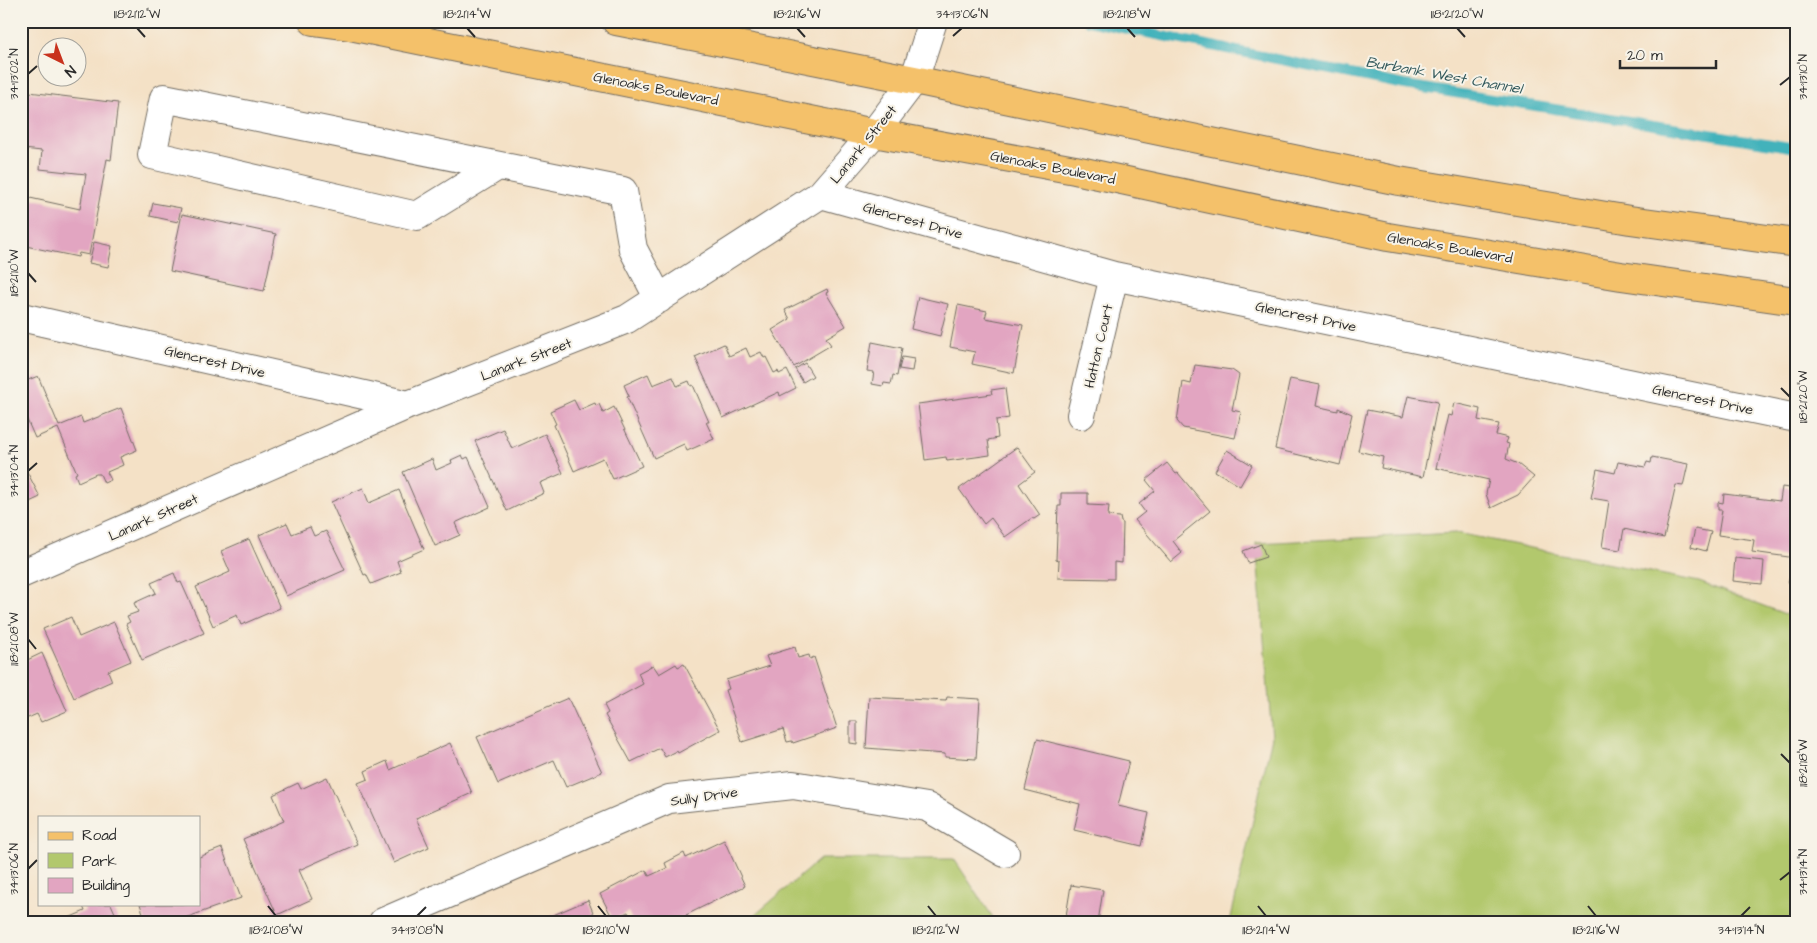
<svg xmlns="http://www.w3.org/2000/svg" width="1817" height="943" font-family="'Architects Daughter',sans-serif">
  <style>
    .green { fill: #b2c86d; stroke: #6e7a4c }
    .lines { fill: none; stroke-linecap: round; stroke-linejoin: round }
    .stream { stroke: #42b2bb; stroke-width: 10 }
    .building { fill: #e2a5c1 }
    .minor-casing { stroke: #716b61; stroke-width: 30 }
    .major-casing { stroke: #716b61; stroke-width: 30 }
    .minor { stroke: #fff; stroke-width: 28 }
    .major { stroke: #f4c16a; stroke-width: 28 }
    .ticks { fill: none; stroke: #2b2b2b; stroke-width: 2 }
    .labels { text-anchor: middle; stroke-width: 4; stroke-linejoin: round; paint-order: stroke }
    .street-label { font-size: 14px; fill: #2b2b2b; stroke: #f7f3e8 }
    .water-label { font-size: 15px; font-style: italic; fill: #335a5d; stroke: #f7f3e8 }
    .neatline { fill: none; stroke: #2b2b2b; stroke-width: 2 }
    .ticks-label { font-size: 12px; text-anchor: middle; fill: #2b2b2b }
  </style>
  <rect width="100%" height="100%" fill="#f7f3e8"/>
  <filter id="ink" filterUnits="userSpaceOnUse"><feTurbulence type="fractalNoise" baseFrequency=".02" numOctaves="2"/><feDisplacementMap in="SourceGraphic" scale="10" xChannelSelector="R" yChannelSelector="G"/><feConvolveMatrix kernelMatrix="1 2 1 2 8 2 1 2 1" color-interpolation-filters="sRGB"/></filter>
  <filter id="wash" filterUnits="userSpaceOnUse"><feTurbulence type="fractalNoise" baseFrequency=".0096" numOctaves="4" result="noise"/><feDisplacementMap in="SourceGraphic" scale="20" xChannelSelector="R" yChannelSelector="G"/><feGaussianBlur stdDeviation="1.12" result="paint"/><feColorMatrix in="noise" values="0 0 0 0 0 0 0 0 0 0 0 0 0 0 0 0 0 1.4 0 .05"/><feComposite in="paint" operator="in"/></filter>
  <g filter="url(#wash)">
    <rect width="100%" height="100%" fill="#f4e1c6"/>
    <path class="green" d="M1457,533L1699,582L1796,618V922H1230L1272,737L1256,543Z
      M820,859H954L996,922H747Z"/>
    <g class="lines">
      <path class="stream" d="M1088,21L1405,85L1796,148"/>
    </g>
    <g id="blocks">
      <path class="building" d="M21,91L118,103L111,160L107,159L89,255L79,253L78,257L21,245V196L80,209L86,174L40,169L42,151L23,149L21,153Z
        M153,203L181,208L178,222L150,216Z
        M182,214L276,234L264,291L170,271Z
        M94,242L112,246L108,267L89,263Z
        M827,289L828,292L826,293L846,326L826,338L831,345L794,367L772,330L790,319L785,310Z
        M918,297L948,304L940,336L911,329Z
        M958,305L987,311L985,318L1023,325L1014,373L972,364L975,352L950,347Z
        M872,342L902,348L897,376L893,375L891,384L884,383L883,386L872,384L874,372L867,371Z
        M724,344L729,356L746,348L750,357L761,352L764,358L766,357L774,373L778,371L779,374L787,370L796,388L780,396L779,392L723,418L695,357Z
        M902,357L914,359L912,371L899,369Z
        M805,363L813,376L803,382L795,369Z
        M1195,365L1232,370L1239,375L1232,410L1241,412L1235,438L1183,428L1177,421L1183,382L1191,384Z
        M648,374L653,385L673,377L677,386L689,381L691,386L693,385L709,422H706L714,439L687,451L684,444L654,458L627,397L629,396L624,385Z
        M38,376L59,426L81,417L83,423L121,408L137,450L120,457L123,465L107,472L111,480L104,483L100,474H96L78,482L75,474L77,473L58,428L35,438L21,406V383Z
        M1290,379L1320,385L1316,406L1338,411V408L1352,414L1340,465L1275,449Z
        M1005,388L1009,418L996,420L998,438L988,440L990,455L947,461L946,457L925,460L918,404L992,394L991,390Z
        M1408,396L1438,402L1423,477L1381,468L1383,457L1358,451L1367,410L1403,417Z
        M574,400L579,410L595,403L596,406L599,404L603,413L614,407L642,466L613,479L603,458L574,471L554,425L556,424L550,411Z
        M1454,403L1480,409L1478,420L1499,424L1496,435L1508,438L1506,443L1509,444L1506,459L1518,464L1534,477L1518,495L1491,508L1486,494L1489,480L1436,468L1448,415L1451,416Z
        M503,429L512,449L545,434L563,473L540,483L544,493L507,511L475,441Z
        M1017,447L1035,472L1019,484L1040,515L1034,519L1032,518L1005,537L991,518L984,524L959,489Z
        M1227,450L1252,465L1240,486L1215,471Z
        M462,455L464,459L468,457L490,507L455,523L460,535L435,546L403,472L432,459L436,470L452,463L451,460Z
        M1652,457L1688,464L1683,486L1676,485L1664,538L1624,529L1620,550L1602,547L1609,501L1591,498L1597,469L1615,473L1618,462L1645,467L1647,462L1651,463Z
        M21,460L40,497L21,506Z
        M1167,463L1176,474L1178,473L1210,511L1173,541L1182,553L1171,562L1135,520L1145,512L1139,504L1155,491L1146,480Z
        M1782,487L1796,489V558L1752,552L1754,540L1718,535L1722,510H1718V502L1723,503L1724,494L1780,501Z
        M363,488L369,503L399,490L424,549L397,561L401,572L371,584L366,574L364,575L331,502Z
        M1061,493H1088V505L1109,506L1108,516L1120,517L1121,522L1123,523L1122,563L1114,562V579L1058,578L1059,561L1056,560L1058,506H1061Z
        M287,523L292,534L310,527L314,536L326,531L345,570L286,596L259,535Z
        M1695,529L1711,532L1706,551L1691,547Z
        M249,539L280,608L241,625L237,615L213,626L196,587L230,572L221,551Z
        M1261,544L1266,557L1248,563L1243,551Z
        M1735,558L1764,561L1762,584L1733,581Z
        M1792,567L1796,568V586L1788,583Z
        M174,573L178,583L181,582L204,633L142,660L126,624L130,622L127,616L138,612L134,603L156,593L151,583Z
        M71,617L79,637L114,622L131,661L108,671L112,681L74,698L43,629Z
        M795,647L798,658L809,655L810,659L814,657L837,728L793,743L792,741L787,742L783,729L742,742L725,690L729,689L726,680L770,666L766,656Z
        M42,653L67,711L41,722L37,714L21,721V663Z
        M676,664L678,667L684,664L720,730L678,753L677,751L665,757L660,748L631,762L605,715L608,713L604,705L643,684L638,673L653,665L659,674Z
        M869,697L946,701L947,697L980,699L976,759L945,757V754L866,748Z
        M568,698L602,772L566,787L554,760L498,784L477,737Z
        M850,721H857V744L850,743Z
        M1037,739L1129,761L1118,806L1149,813L1142,846L1074,830L1080,804L1025,790Z
        M450,743L472,793L416,818L429,847L394,863L358,783L368,779L365,771L387,761L390,770Z
        M327,777L357,844L299,870L312,899L277,915L243,839L284,821L273,795L298,783L301,789Z
        M724,840L745,886L686,915L690,922H633L628,912L613,919L600,894L646,870L649,876L667,868L665,863L684,853L686,858Z
        M222,848L241,898L185,918L186,922H146L140,904H199V857Z
        M1071,885L1103,890L1098,922H1049L1050,916H1066Z
        M588,900L597,922H553L551,916Z
        M82,904H111L119,922H59L85,911Z"/>
    </g>
  </g>
  <g filter="url(#ink)">
    <use href="#blocks" fill-opacity="0" stroke="#716b61" stroke-width="1"/>
    <g class="lines">
      <g class="minor-casing">
        <path id="minor" d="M498,166L417,216L152,155L164,98L623,191L633,249L659,299
          M821,194L1114,276L1796,418
          M21,317L408,405
          M1081,415L1114,276
          M21,574L408,405L627,319L821,194L874,133L914,80L933,21
          M383,922L669,799L793,785L927,807L1005,853"/>
      </g>
      <g class="major-casing">
        <path id="major" d="M313,21L350,26L874,133L1075,170L1388,237L1621,276L1796,301
          M616,21L914,80L1399,181L1630,220L1796,243"/>
      </g>
      <use href="#minor" class="minor"/>
      <use href="#major" class="major"/>
    </g>
  </g>
  <path class="ticks" d="M137,28L145,37M467,28L475,37M797,28L805,37M1127,28L1135,37M1457,28L1465,37M953,36L962,28M28,74L37,66M1780,85L1790,77M28,273L36,282M1781,388L1790,397M28,471L37,463M28,639L36,649M1781,754L1790,763M28,869L37,860M1780,880L1790,872M268,906L276,916M598,906L606,916M928,906L936,916M1258,906L1266,916M1588,906L1596,916M417,916L426,907M1741,916L1750,907"/>
  <g class="labels">
    <g class="street-label">
      <text transform="translate(656 88) rotate(11)" y="5">Glenoaks Boulevard</text>
      <text transform="translate(863 144) rotate(-51)" y="5">Lanark Street</text>
      <text transform="translate(1053 167) rotate(11)" y="5">Glenoaks Boulevard</text>
      <text transform="translate(913 220) rotate(16)" y="5">Glencrest Drive</text>
      <text transform="translate(1450 247) rotate(10)" y="5">Glenoaks Boulevard</text>
      <text transform="translate(1306 316) rotate(12)" y="5">Glencrest Drive</text>
      <text transform="translate(1098 346) rotate(-77)" y="5">Hatton Court</text>
      <text transform="translate(526 359) rotate(-21)" y="5">Lanark Street</text>
      <text transform="translate(215 361) rotate(13)" y="5">Glencrest Drive</text>
      <text transform="translate(1703 399) rotate(12)" y="5">Glencrest Drive</text>
      <text transform="translate(153 517) rotate(-24)" y="5">Lanark Street</text>
      <text transform="translate(704 796) rotate(-8)" y="5">Sully Drive</text>
    </g>
    <g class="water-label">
      <text transform="translate(1444 75) rotate(10)" y="5">Burbank West Channel</text>
    </g>
  </g>
  <rect width="1817" height="943" fill="none" stroke="#f7f3e8" stroke-width="55"/>
  <rect x="38" y="816" width="162" height="90" fill="#f7f3e8" stroke="#a5a39c"/>
  <rect x="48" y="832" width="25" height="8" fill="#f4c16a" stroke="#a5a39c"/>
  <text x="82" y="840" font-size="15" fill="#2b2b2b">Road</text>
  <rect x="48" y="853" width="25" height="15" fill="#b2c86d" stroke="#a5a39c"/>
  <text x="82" y="866" font-size="15" fill="#2b2b2b">Park</text>
  <rect x="48" y="878" width="25" height="15" fill="#e2a5c1" stroke="#a5a39c"/>
  <text x="82" y="890" font-size="15" fill="#2b2b2b">Building</text>
  <g transform="translate(62 62) rotate(138)"><circle r="24" fill="#f7f3e8" stroke="#a5a39c"/>
  <path d="M0-4L9 19L0 12L-9 19Z" fill="#c8321e"/>
  <text y="-8" font-size="14" font-weight="bold" text-anchor="middle" fill="#2b2b2b">N</text>
  </g>
  <path d="M1620 60v8h96v-8" fill="none" stroke="#2b2b2b" stroke-width="2.5"/>
  <text x="1627" y="60" font-size="15" fill="#2b2b2b" stroke="#f7f3e8" stroke-width="4" paint-order="stroke">20 m</text>
  <rect x="28" y="28" width="1762" height="888" class="neatline"/>
  <g class="ticks-label">
    <text x="137" y="18">118°21'12"W</text>
    <text x="467" y="18">118°21'14"W</text>
    <text x="797" y="18">118°21'16"W</text>
    <text x="962" y="18">34°13'06"N</text>
    <text x="1127" y="18">118°21'18"W</text>
    <text x="1457" y="18">118°21'20"W</text>
    <text transform="translate(14 74) rotate(-90)" y="4">34°13'02"N</text>
    <text transform="translate(1803 77) rotate(-90)" y="4">34°13'10"N</text>
    <text transform="translate(14 273) rotate(-90)" y="4">118°21'10"W</text>
    <text transform="translate(1803 397) rotate(-90)" y="4">118°21'20"W</text>
    <text transform="translate(14 471) rotate(-90)" y="4">34°13'04"N</text>
    <text transform="translate(14 639) rotate(-90)" y="4">118°21'08"W</text>
    <text transform="translate(1803 763) rotate(-90)" y="4">118°21'18"W</text>
    <text transform="translate(14 869) rotate(-90)" y="4">34°13'06"N</text>
    <text transform="translate(1803 872) rotate(-90)" y="4">34°13'14"N</text>
    <text x="276" y="934">118°21'08"W</text>
    <text x="417" y="934">34°13'08"N</text>
    <text x="606" y="934">118°21'10"W</text>
    <text x="936" y="934">118°21'12"W</text>
    <text x="1266" y="934">118°21'14"W</text>
    <text x="1596" y="934">118°21'16"W</text>
    <text x="1741" y="934">34°13'14"N</text>
  </g>
</svg>
